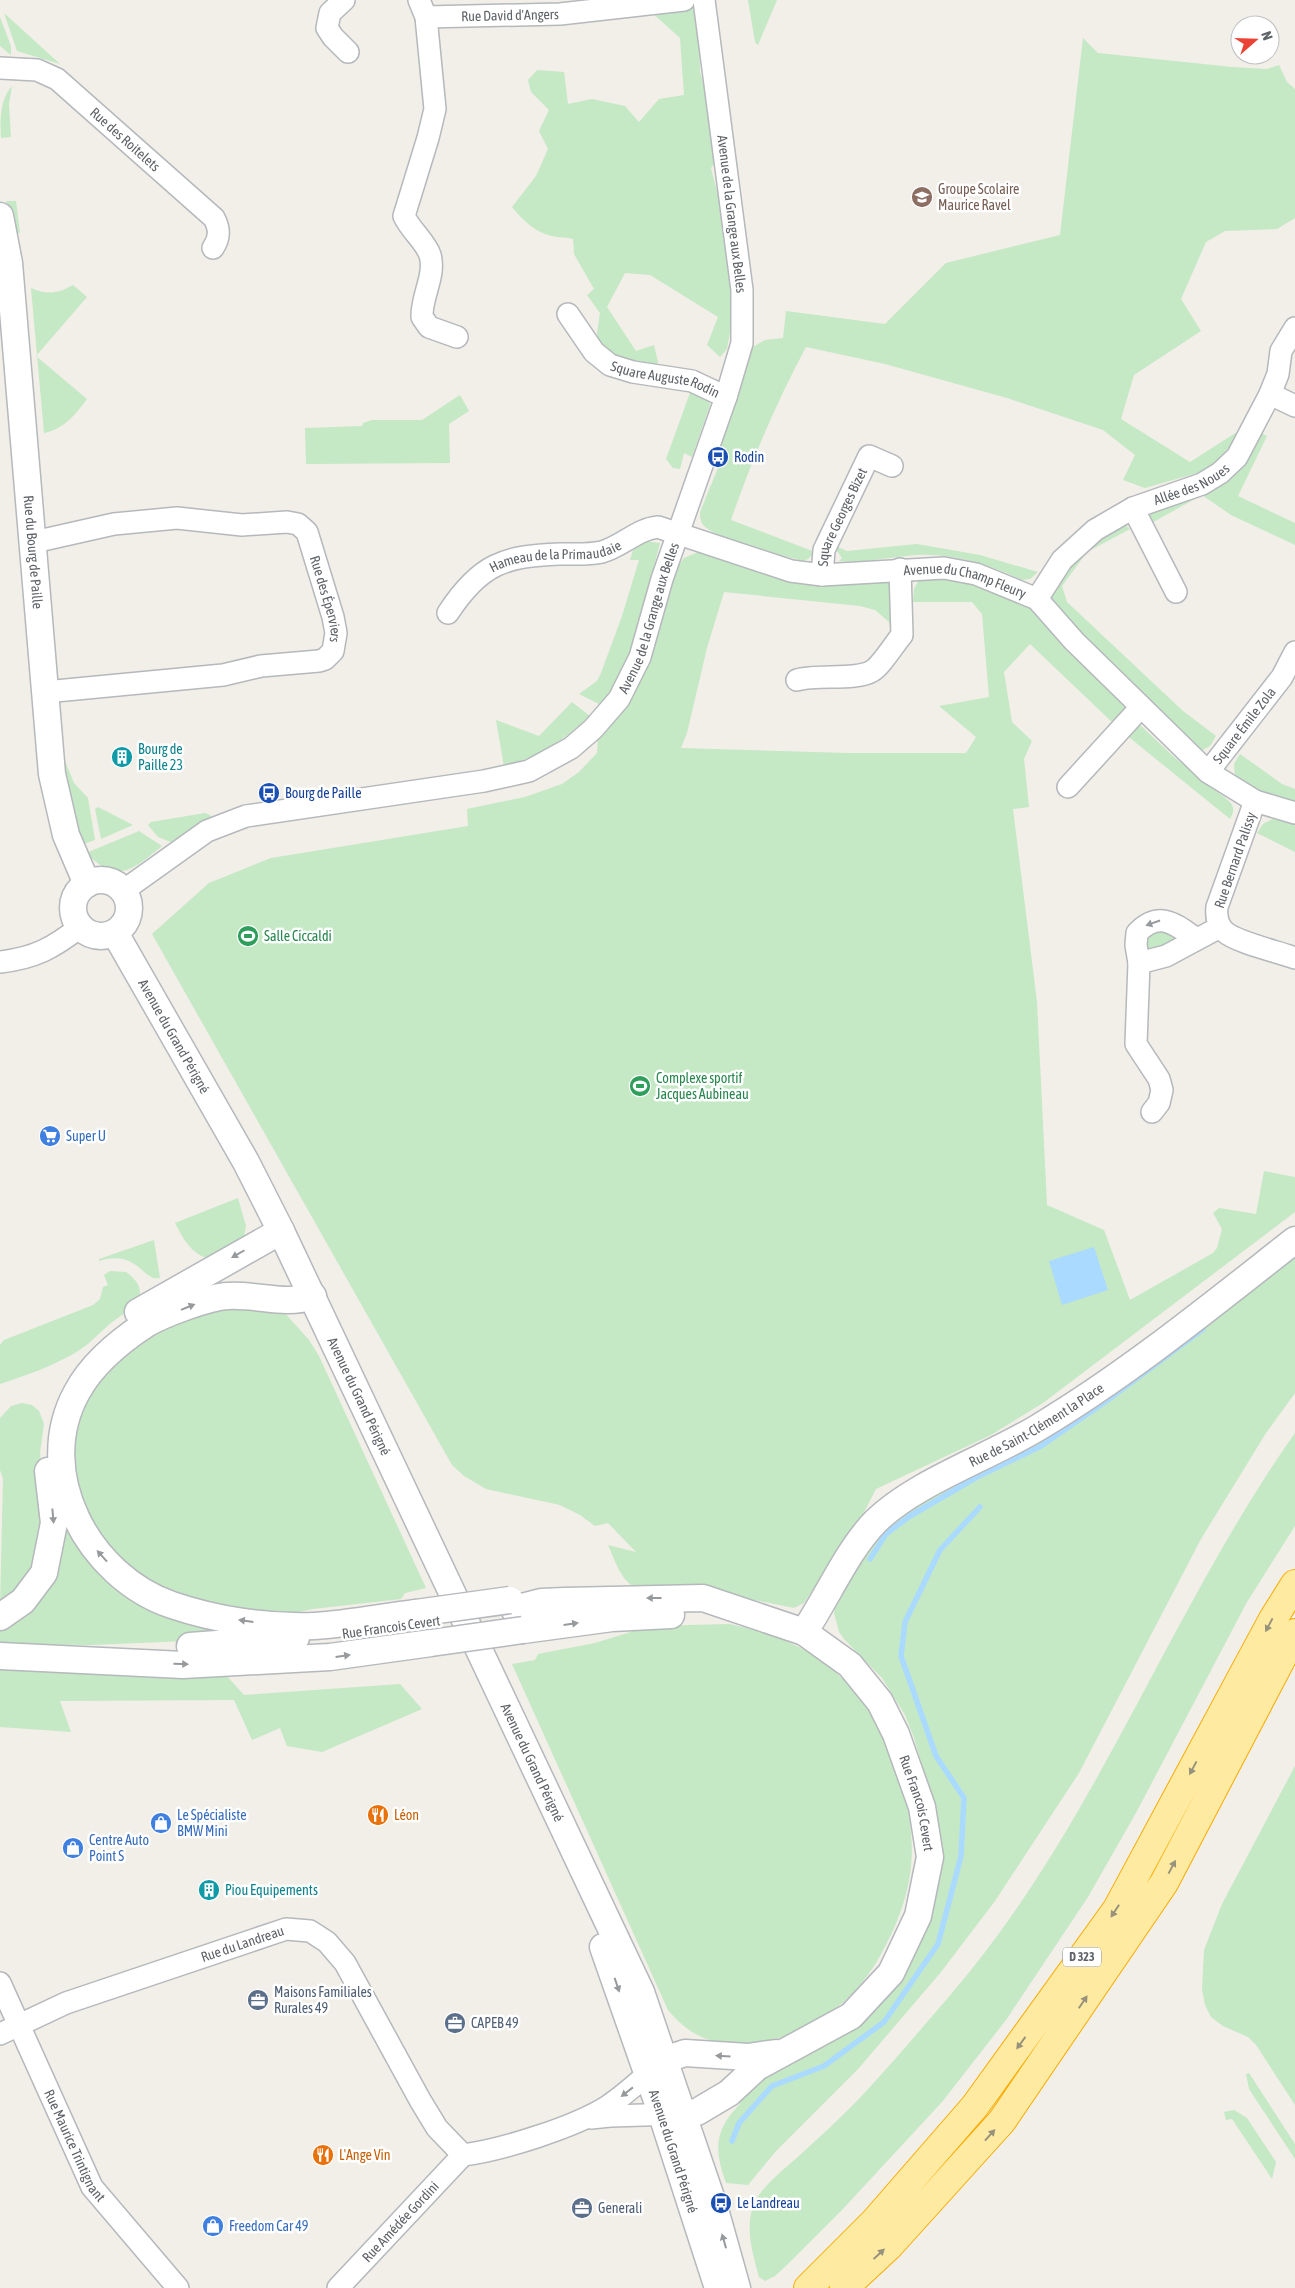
<svg xmlns="http://www.w3.org/2000/svg" width="1295" height="2288" font-family="'Asap Condensed',sans-serif">
  <style>
    .green { fill: #c5e8c5 }
    .water { fill: #aadaff }
    .lines { fill: none; stroke-linecap: round; stroke-linejoin: round }
    .stream { stroke: #aadaff; stroke-width: 5.5 }
    .minor-casing { stroke: #b5b8bc; stroke-width: 24 }
    .tertiary-casing { stroke: #b5b8bc; stroke-width: 29 }
    .trunk-casing { stroke: #f9ab00; stroke-width: 30 }
    .minor { stroke: #fff; stroke-width: 21 }
    .tertiary { stroke: #fff; stroke-width: 26 }
    .trunk { stroke: #feeaa1; stroke-width: 28 }
    .tertiary-bridge-casing { stroke: #b5b8bc; stroke-width: 29; stroke-linecap: butt }
    .tertiary-bridge { stroke: #fff; stroke-width: 26 }
    .oneway { fill: #979a9d }
    .oneway2 { fill: #97927c }
    .labels { text-anchor: middle; stroke-width: 5; stroke-linejoin: round; paint-order: stroke }
    .shield { fill: #fff; stroke: #8f9295; stroke-width: 1 }
    .shield-label { font-size: 12px; font-weight: bold; fill: #5f6368 }
    .street-label { font-size: 14px; fill: #5f6368; stroke: #fff }
    .education-label { font-size: 14px; fill: #785e54; stroke: #fff; text-anchor: start }
    .transit-label { font-size: 14px; fill: #164399; stroke: #fff; text-anchor: start }
    .culture-label { font-size: 14px; fill: #0d838f; stroke: #fff; text-anchor: start }
    .leisure-label { font-size: 14px; fill: #27864d; stroke: #fff; text-anchor: start }
    .shop-label { font-size: 14px; fill: #366cbe; stroke: #fff; text-anchor: start }
    .food-label { font-size: 14px; fill: #c56008; stroke: #fff; text-anchor: start }
    .service-label { font-size: 14px; fill: #4e5e75; stroke: #fff; text-anchor: start }
  </style>
  <rect width="100%" height="100%" fill="#f1efe8"/>
  <path class="green" d="M748,0H777L758,45L755,42Z
    M693,5L699,42L700,72L708,99L717,159L711,168L723,214L733,315L727,349L720,357L707,345L718,317L650,275L625,273L607,307L636,351L654,345L658,362L656,366L647,367L607,353L598,339L597,333L600,313L587,295L594,289L574,254L573,239C567,237 562,238 557,237C537,234 524,222 512,207L536,176L548,149L539,131L549,110L531,92L528,80L537,70L564,72L568,104L592,99L625,106L639,122L659,99L684,95L680,38L651,12Z
    M4,13L60,64L17,51Z
    M0,17L11,46V55L0,46Z
    M1083,38L1098,53L1232,67L1267,69L1279,65L1287,82L1295,89V218L1277,229L1225,231L1206,242L1181,299L1201,331L1134,375L1121,419L1190,462L1237,432L1235,440L1228,449L1216,462L1201,472L1145,488L1123,480L1135,455L1103,430L1007,398L885,364L806,347C776,403 752,460 731,520L815,552L808,559L803,561C780,555 721,541 704,526C700,521 700,517 700,512L725,451L718,443L753,347L765,340L783,338L786,311L885,324L946,263L1060,235Z
    M12,86L9,104L11,137L1,138C0,119 0,99 12,86Z
    M6,201H16L20,233H12Z
    M73,285L87,297L36,356L87,399C75,415 64,429 44,433L31,288C47,295 57,294 73,285Z
    M691,390L708,399L710,405L692,457L684,453L680,469L673,468L666,459Z
    M460,395L469,411L449,424L450,463L306,464L305,428L362,426L363,423L372,420H422Z
    M1261,433L1267,436L1238,496L1295,523V545L1231,515L1202,495L1148,525V514L1202,495L1247,458Z
    M1124,524L1130,529L1087,552L1062,586L1067,602L1183,711L1216,736L1210,746L1201,751L1066,622L1052,598C1057,564 1097,541 1124,524Z
    M642,541L660,543C645,598 636,658 601,705L579,694L597,681L601,673L622,616L639,560H630L634,547Z
    M831,544L847,551L917,544L980,555L1038,572L1030,579L1022,580C990,565 953,553 917,555C891,557 865,563 839,561L842,558L837,551L831,553Z
    M698,552L779,577L883,578L892,583L893,587L891,637L889,622L875,610L860,606L724,592L707,648L687,733L681,748L849,753H966L976,737L939,706L989,697L982,614L972,602H913L914,589L922,574C942,578 977,580 994,587C1043,607 1092,669 1127,707L1113,723L1030,644L1004,672L1012,722L1032,741L1024,759L1029,807L1013,809L1037,1002L1047,1205L1104,1230L1130,1300L1213,1253L1217,1248L1222,1229L1213,1213L1219,1208L1256,1214L1264,1171L1295,1177V1212L1043,1403L991,1435L876,1489L862,1516L804,1603L794,1608L719,1593L637,1588C621,1582 615,1560 608,1545L636,1552L608,1523L595,1526L580,1515L560,1505L486,1489L464,1476L452,1465L152,934L209,883L271,858L468,826L467,809L525,797L562,784L579,772L597,753L598,737L679,565L684,558Z
    M572,702L590,716C564,740 539,757 504,766L496,720L539,736Z
    M1136,724L1140,725L1174,757L1229,801C1235,807 1234,812 1230,819L1125,734Z
    M1240,754L1282,784L1295,789V805L1272,800L1235,777L1234,764Z
    M63,756L74,783L88,798L95,840L81,845L64,789Z
    M98,807L133,825L101,839L95,809Z
    M205,813L212,816L171,842L158,837L148,825L151,822Z
    M1276,817L1295,821V852L1257,833L1263,824Z
    M139,831L162,846C132,870 118,885 86,853Z
    M1156,926L1178,934L1177,943L1146,951L1141,934Z
    M238,1198L246,1226L244,1237L210,1259C191,1254 184,1240 175,1223Z
    M154,1240L160,1278C142,1282 139,1249 99,1261V1259Z
    M1295,1249V1393L1266,1433L1201,1539L1079,1773L995,1901L941,1972L859,2068L776,2151L748,2185L726,2183C714,2150 714,2130 740,2104L737,2096L748,2086L785,2065L798,2061L841,2037L879,2005L936,1812L914,1738L905,1715L882,1678L844,1639L839,1632L834,1613L838,1594L874,1541L907,1510Z
    M110,1271L126,1272C156,1294 131,1308 111,1323C99,1333 89,1345 75,1353C52,1366 25,1376 0,1384V1345L4,1340L93,1305L100,1299L103,1287L108,1285L104,1275Z
    M224,1303L283,1311L309,1340L319,1356L426,1588L405,1593L401,1599L313,1609L269,1618L246,1616L140,1582L83,1520L69,1446L85,1394L136,1340Z
    M22,1403L32,1405L39,1411L44,1424L40,1453L48,1521L37,1567L0,1608L3,1479L0,1470V1418L11,1406Z
    M1295,1433V1526L1247,1602L1137,1811L1088,1897L1006,2020L942,2102L841,2211L789,2263L775,2276L765,2281L759,2277C753,2254 745,2230 753,2206C759,2188 787,2167 801,2154C820,2137 839,2119 857,2101C890,2066 921,2029 952,1993C1096,1825 1168,1613 1295,1433Z
    M59,1512L78,1538L239,1639L90,1645L0,1644V1627L12,1621Z
    M729,1624C817,1641 866,1684 896,1768C921,1839 917,1890 880,1956C855,2001 810,2036 758,2042C719,2047 694,2041 668,2010L512,1664L535,1660L538,1654L595,1643L650,1626Z
    M0,1667L120,1675H226L244,1695L400,1684L422,1709L322,1752L287,1746L280,1728L252,1740L234,1700L60,1701L71,1732L0,1727Z
    M1295,1766V2105L1256,2045L1248,2037L1223,2026L1211,2017L1205,2005L1202,1989L1204,1950L1222,1904Z
    M1249,2073L1295,2144V2159L1249,2089L1246,2074Z
    M1234,2110L1247,2118L1276,2162L1272,2179L1232,2119L1226,2120L1224,2112Z"/>
  <path class="water" d="M1094,1247L1108,1290L1062,1305L1049,1261Z"/>
  <g class="lines">
    <path class="stream" d="M870,1559L886,1534L910,1516L977,1477L1041,1446L1105,1402L1203,1329
      M732,2141L739,2123L772,2086L824,2066L884,2022L938,1944L961,1856L964,1798L936,1756L901,1656L905,1622L940,1550L980,1507"/>
    <g class="minor-casing">
      <g id="minor">
        <path d="M344,0L330,13L327,28L333,37L348,52"/>
        <path d="M419,0L426,17L435,109L428,138L404,216C411,231 425,241 430,255C436,275 421,297 422,317L429,327L457,337"/>
        <path id="s1" d="M426,17L560,14L684,0"/>
        <path id="s2" d="M0,68L37,70L57,79L214,218C220,229 220,238 213,248"/>
        <path id="s3" d="M568,314L594,352L610,365L633,372L692,381L726,397"/>
        <path d="M1270,394L1295,406"/>
        <path d="M1133,508L1176,592"/>
        <path id="s4" d="M34,542L114,524L177,518L242,525L287,522L298,524L307,532L333,617L336,633L333,651L325,659L319,661L261,666L223,675L45,692"/>
        <path id="s5" d="M822,575L824,550L869,456L892,466"/>
        <path id="s6" d="M1037,599L1062,560L1095,530L1133,508L1202,484L1220,473L1237,457L1270,394L1278,374L1281,351L1295,328"/>
        <path id="s7" d="M448,613C480,564 504,556 560,554C574,554 589,555 602,552C623,546 637,529 658,527L791,571L822,575L944,568L976,574L1037,599L1074,641L1208,772L1255,801L1295,813"/>
        <path d="M797,680C818,674 856,681 872,671C881,666 895,643 902,635L900,569"/>
        <path id="s8" d="M1208,772L1282,677L1295,652"/>
        <path d="M1068,787L1141,707"/>
        <path d="M1255,801L1217,907C1216,916 1217,925 1225,932C1236,942 1279,952 1295,958"/>
        <path id="s9" d="M123,891L207,831L246,816L484,781L529,771L571,748L593,729L619,699L640,657L662,579L726,397L742,343V290L704,0"/>
        <path d="M1195,938C1175,924 1159,910 1137,933L1136,945L1139,963L1166,956L1220,927"/>
        <path d="M0,962C35,958 53,948 80,927"/>
        <path d="M1139,963L1136,1044L1159,1079L1162,1090L1159,1103L1152,1112"/>
        <path id="s10" d="M0,1983L92,2187L178,2288"/>
        <path id="s11" d="M0,2034L66,2003L286,1929L310,1931L327,1942L345,1963L420,2100L437,2128L463,2155C502,2150 575,2127 608,2106C626,2094 642,2079 659,2064"/>
        <path d="M591,2118L610,2116L678,2114"/>
        <path id="s12" d="M338,2288L463,2155"/>
      </g>
    </g>
    <g class="tertiary-casing">
      <g id="tertiary">
        <path id="s13" d="M0,216L9,263L52,774L66,835L87,884"/>
        <circle cx="101" cy="908" r="28"/>
        <path id="s14" d="M115,933L246,1162L281,1231L641,1992L714,2206L737,2288"/>
        <path d="M313,1296C285,1306 257,1294 228,1296C208,1297 163,1314 146,1324C120,1341 92,1364 77,1392C32,1473 89,1577 172,1605C216,1620 268,1628 315,1626C348,1624 383,1617 416,1613"/>
        <path d="M138,1312L281,1231"/>
        <path id="s15" d="M514,1609L541,1602L565,1601L703,1598L804,1632L850,1665L880,1702L896,1734L922,1807L930,1857L918,1916L891,1973L851,2016L757,2067L729,2093L697,2112L683,2114"/>
        <path d="M0,1617L23,1601L44,1573L54,1523L48,1471"/>
        <path d="M523,1630L612,1618L671,1615"/>
        <path id="s16" d="M804,1632C827,1598 848,1549 876,1521C916,1482 990,1457 1039,1427C1129,1373 1212,1305 1295,1240"/>
        <path d="M190,1646L296,1638"/>
        <path d="M0,1656L183,1665L330,1657L431,1643"/>
        <path id="s17" d="M603,1947L662,2115L718,2288"/>
        <path d="M664,2060L685,2053L748,2057L776,2053"/>
      </g>
    </g>
    <g class="trunk-casing">
      <path id="trunk" d="M808,2288L875,2221L975,2106L1117,1909L1273,1619L1295,1584
        M844,2288L889,2246L1002,2121L1164,1883L1295,1633"/>
    </g>
    <use href="#minor" class="minor"/>
    <use href="#tertiary" class="tertiary"/>
    <use href="#trunk" class="trunk"/>
    <g class="tertiary-bridge-casing">
      <path id="tertiary-bridge" d="M416,1613L510,1600
        M431,1643L523,1630"/>
    </g>
    <use href="#tertiary-bridge" class="tertiary-bridge"/>
  </g>
  <defs><path id="oneway-solid" d="M-6-.8H1V-3.2L6.5 0L1 3.2V.8H-6Z" transform="scale(1.25)"/></defs>
  <g class="oneway">
    <use href="#oneway-solid" transform="translate(1153 923) rotate(161)"/>
    <use href="#oneway-solid" transform="translate(238 1254) rotate(150)"/>
    <use href="#oneway-solid" transform="translate(188 1307) rotate(-22)"/>
    <use href="#oneway-solid" transform="translate(53 1516) rotate(85)"/>
    <use href="#oneway-solid" transform="translate(102 1556) rotate(-132)"/>
    <use href="#oneway-solid" transform="translate(654 1598) rotate(180)"/>
    <use href="#oneway-solid" transform="translate(246 1621) rotate(-172)"/>
    <use href="#oneway-solid" transform="translate(571 1624) rotate(-8)"/>
    <use href="#oneway-solid" transform="translate(343 1656) rotate(-8)"/>
    <use href="#oneway-solid" transform="translate(181 1664) rotate(1)"/>
    <use href="#oneway-solid" transform="translate(617 1985) rotate(71)"/>
    <use href="#oneway-solid" transform="translate(723 2056) rotate(-177)"/>
    <use href="#oneway-solid" transform="translate(627 2092) rotate(142)"/>
    <use href="#oneway-solid" transform="translate(724 2241) rotate(-106)"/>
  </g>
  <g class="oneway2">
    <use href="#oneway-solid" transform="translate(1269 1625) rotate(118)"/>
    <use href="#oneway-solid" transform="translate(1193 1768) rotate(118)"/>
    <use href="#oneway-solid" transform="translate(1172 1867) rotate(-62)"/>
    <use href="#oneway-solid" transform="translate(1115 1911) rotate(123)"/>
    <use href="#oneway-solid" transform="translate(1083 2002) rotate(-56)"/>
    <use href="#oneway-solid" transform="translate(1021 2043) rotate(126)"/>
    <use href="#oneway-solid" transform="translate(990 2135) rotate(-48)"/>
    <use href="#oneway-solid" transform="translate(879 2254) rotate(-43)"/>
  </g>
  <defs>
    <g id="school-disc" transform="scale(1.125)"><circle r="9.5" fill="#8d6e63" stroke="#fff"/><path d="M0-5L7-2L0 1L-7-2ZM-4 1L0 2.5L4 1V4Q0 6-4 4Z" fill="#fff"/></g>
    <g id="bus-disc" transform="scale(1.125)"><circle r="9.5" fill="#1a4fb4" stroke="#fff"/><path d="M-5-6H5V4H4V6H2V4H-2V6H-4V4H-5ZM-3.5-4V0h7V-4ZM-3.5 1.2v1.5H-2V1.2ZM2 1.2v1.5H3.5V1.2Z" fill="#fff"/></g>
    <g id="building-disc" transform="scale(1.125)"><circle r="9.5" fill="#0f9aa8" stroke="#fff"/><path d="M-4-6H4V6H1V3H-1V6H-4ZM-2.5-4.3h1.7v1.8h-1.7ZM.8-4.3h1.7v1.8H.8ZM-2.5-1h1.7V.8h-1.7ZM.8-1h1.7V.8H.8Z" fill="#fff"/></g>
    <g id="stadium-disc" transform="scale(1.125)"><circle r="9.5" fill="#2e9e5b" stroke="#fff"/><path d="M0-5a6.5 5 0 1 0 0 10a6.5 5 0 1 0 0-10ZM-3.5-1.8h7v3.6h-7Z" fill="#fff"/></g>
    <g id="supermarket-disc" transform="scale(1.125)"><circle r="9.5" fill="#3f7fe0" stroke="#fff"/><path d="M-6-5.5h2.5l.6 2H6L4.5 2H-2.5L-4.4-4H-6ZM-1.5 3.2a1.3 1.3 0 1 0 .1 0ZM3 3.2a1.3 1.3 0 1 0 .1 0Z" fill="#fff"/></g>
    <g id="restaurant-disc" transform="scale(1.125)"><circle r="9.5" fill="#e8710a" stroke="#fff"/><path d="M-5-6h1v4h1v-4h1v4h1v-4h1v5L-1.5 .5V6h-2V.5L-5-1ZM5-6V6H3V1.5H1.5Q1.5-4 5-6Z" fill="#fff"/></g>
    <g id="shop-disc" transform="scale(1.125)"><circle r="9.5" fill="#3f7fe0" stroke="#fff"/><path d="M-5-2.5h2.3a2.7 3.5 0 0 1 5.4 0H5L5.5 6h-11ZM-1.5-2.5h3a1.5 2.3 0 0 0-3 0Z" fill="#fff"/></g>
    <g id="office-disc" transform="scale(1.125)"><circle r="9.5" fill="#5c6f8a" stroke="#fff"/><path d="M-6-3h4V-5.5h4V-3h4V5H-6ZM-1-4.5V-3h2v-1.5ZM-6 0V1H6V0Z" fill="#fff"/></g>
  </defs>
  <g fill-rule="evenodd">
    <use href="#school-disc" x="922" y="197"/>
    <use href="#bus-disc" x="718" y="457"/>
    <use href="#building-disc" x="122" y="757"/>
    <use href="#bus-disc" x="269" y="793"/>
    <use href="#stadium-disc" x="248" y="936"/>
    <use href="#stadium-disc" x="640" y="1086"/>
    <use href="#supermarket-disc" x="50" y="1136"/>
    <use href="#restaurant-disc" x="378" y="1815"/>
    <use href="#shop-disc" x="161" y="1823"/>
    <use href="#shop-disc" x="73" y="1848"/>
    <use href="#building-disc" x="209" y="1890"/>
    <use href="#office-disc" x="258" y="2000"/>
    <use href="#office-disc" x="455" y="2023"/>
    <use href="#restaurant-disc" x="323" y="2155"/>
    <use href="#bus-disc" x="721" y="2203"/>
    <use href="#office-disc" x="582" y="2208"/>
    <use href="#shop-disc" x="213" y="2226"/>
  </g>
  <g class="labels">
    <rect class="shield" x="1063" y="1947.5" width="38" height="19" rx="4"/>
    <g class="shield-label">
      <text x="1082" y="1961">D 323</text>
    </g>
    <g class="street-label">
      <text dy="5" stroke="none"><textPath href="#s1" startOffset="84">Rue David d'Angers</textPath></text>
      <text dy="5" stroke="none"><textPath href="#s2" startOffset="150">Rue des Roitelets</textPath></text>
      <text transform="translate(732 214) rotate(83)" y="5">Avenue de la Grange aux Belles</text>
      <text dy="5" stroke="none"><textPath href="#s3" startOffset="124">Square Auguste Rodin</textPath></text>
      <text dy="5" stroke="none"><textPath href="#s6" startOffset="198">Allée des Noues</textPath></text>
      <text dy="5" stroke="none"><textPath href="#s5" startOffset="62">Square Georges Bizet</textPath></text>
      <text dy="5" stroke="none"><textPath href="#s13" startOffset="338">Rue du Bourg de Paille</textPath></text>
      <text dy="5" stroke="none"><textPath href="#s7" startOffset="129">Hameau de la Primaudaie</textPath></text>
      <text dy="5" stroke="none"><textPath href="#s7" startOffset="554">Avenue du Champ Fleury</textPath></text>
      <text dy="5" stroke="none"><textPath href="#s4" startOffset="349">Rue des Éperviers</textPath></text>
      <text dy="5" stroke="none"><textPath href="#s9" startOffset="635">Avenue de la Grange aux Belles</textPath></text>
      <text dy="5" stroke="none"><textPath href="#s8" startOffset="59">Square Émile Zola</textPath></text>
      <text transform="translate(1235 860) rotate(-71)" y="5">Rue Bernard Palissy</text>
      <text dy="5" stroke="none"><textPath href="#s14" startOffset="119">Avenue du Grand Périgné</textPath></text>
      <text dy="5" stroke="none"><textPath href="#s14" startOffset="524">Avenue du Grand Périgné</textPath></text>
      <text dy="5" stroke="none"><textPath href="#s16" startOffset="320">Rue de Saint-Clément la Place</textPath></text>
      <text transform="translate(391 1627) rotate(-8)" y="5">Rue Francois Cevert</text>
      <text dy="5" stroke="none"><textPath href="#s14" startOffset="929">Avenue du Grand Périgné</textPath></text>
      <text dy="5" stroke="none"><textPath href="#s15" startOffset="509">Rue Francois Cevert</textPath></text>
      <text dy="5" stroke="none"><textPath href="#s11" startOffset="259">Rue du Landreau</textPath></text>
      <text dy="5" stroke="none"><textPath href="#s10" startOffset="179">Rue Maurice Trintignant</textPath></text>
      <text dy="5" stroke="none"><textPath href="#s17" startOffset="216">Avenue du Grand Périgné</textPath></text>
      <text dy="5" stroke="none"><textPath href="#s12" startOffset="91">Rue Amédée Gordini</textPath></text>
    </g>
    <g class="education-label">
      <text x="938" y="194">Groupe Scolaire<tspan x="938" dy="16">Maurice Ravel</tspan></text>
    </g>
    <g class="transit-label">
      <text x="734" y="462">Rodin</text>
      <text x="285" y="798">Bourg de Paille</text>
      <text x="737" y="2208">Le Landreau</text>
    </g>
    <g class="culture-label">
      <text x="138" y="754">Bourg de<tspan x="138" dy="16">Paille 23</tspan></text>
      <text x="225" y="1895">Piou Equipements</text>
    </g>
    <g class="leisure-label">
      <text x="264" y="941">Salle Ciccaldi</text>
      <text x="656" y="1083">Complexe sportif<tspan x="656" dy="16">Jacques Aubineau</tspan></text>
    </g>
    <g class="shop-label">
      <text x="66" y="1141">Super U</text>
      <text x="177" y="1820">Le Spécialiste<tspan x="177" dy="16">BMW Mini</tspan></text>
      <text x="89" y="1845">Centre Auto<tspan x="89" dy="16">Point S</tspan></text>
      <text x="229" y="2231">Freedom Car 49</text>
    </g>
    <g class="food-label">
      <text x="394" y="1820">Léon</text>
      <text x="339" y="2160">L'Ange Vin</text>
    </g>
    <g class="service-label">
      <text x="274" y="1997">Maisons Familiales<tspan x="274" dy="16">Rurales 49</tspan></text>
      <text x="471" y="2028">CAPEB 49</text>
      <text x="598" y="2213">Generali</text>
    </g>
  </g>
  <g transform="translate(1255 40) rotate(70)"><circle r="24" fill="#ffffff" stroke="#bfc1c3"/>
  <path d="M0-4L9 19L0 12L-9 19Z" fill="#ea4335"/>
  <text y="-8" font-size="14" font-weight="bold" text-anchor="middle" fill="#5f6368">N</text>
  </g>
</svg>
